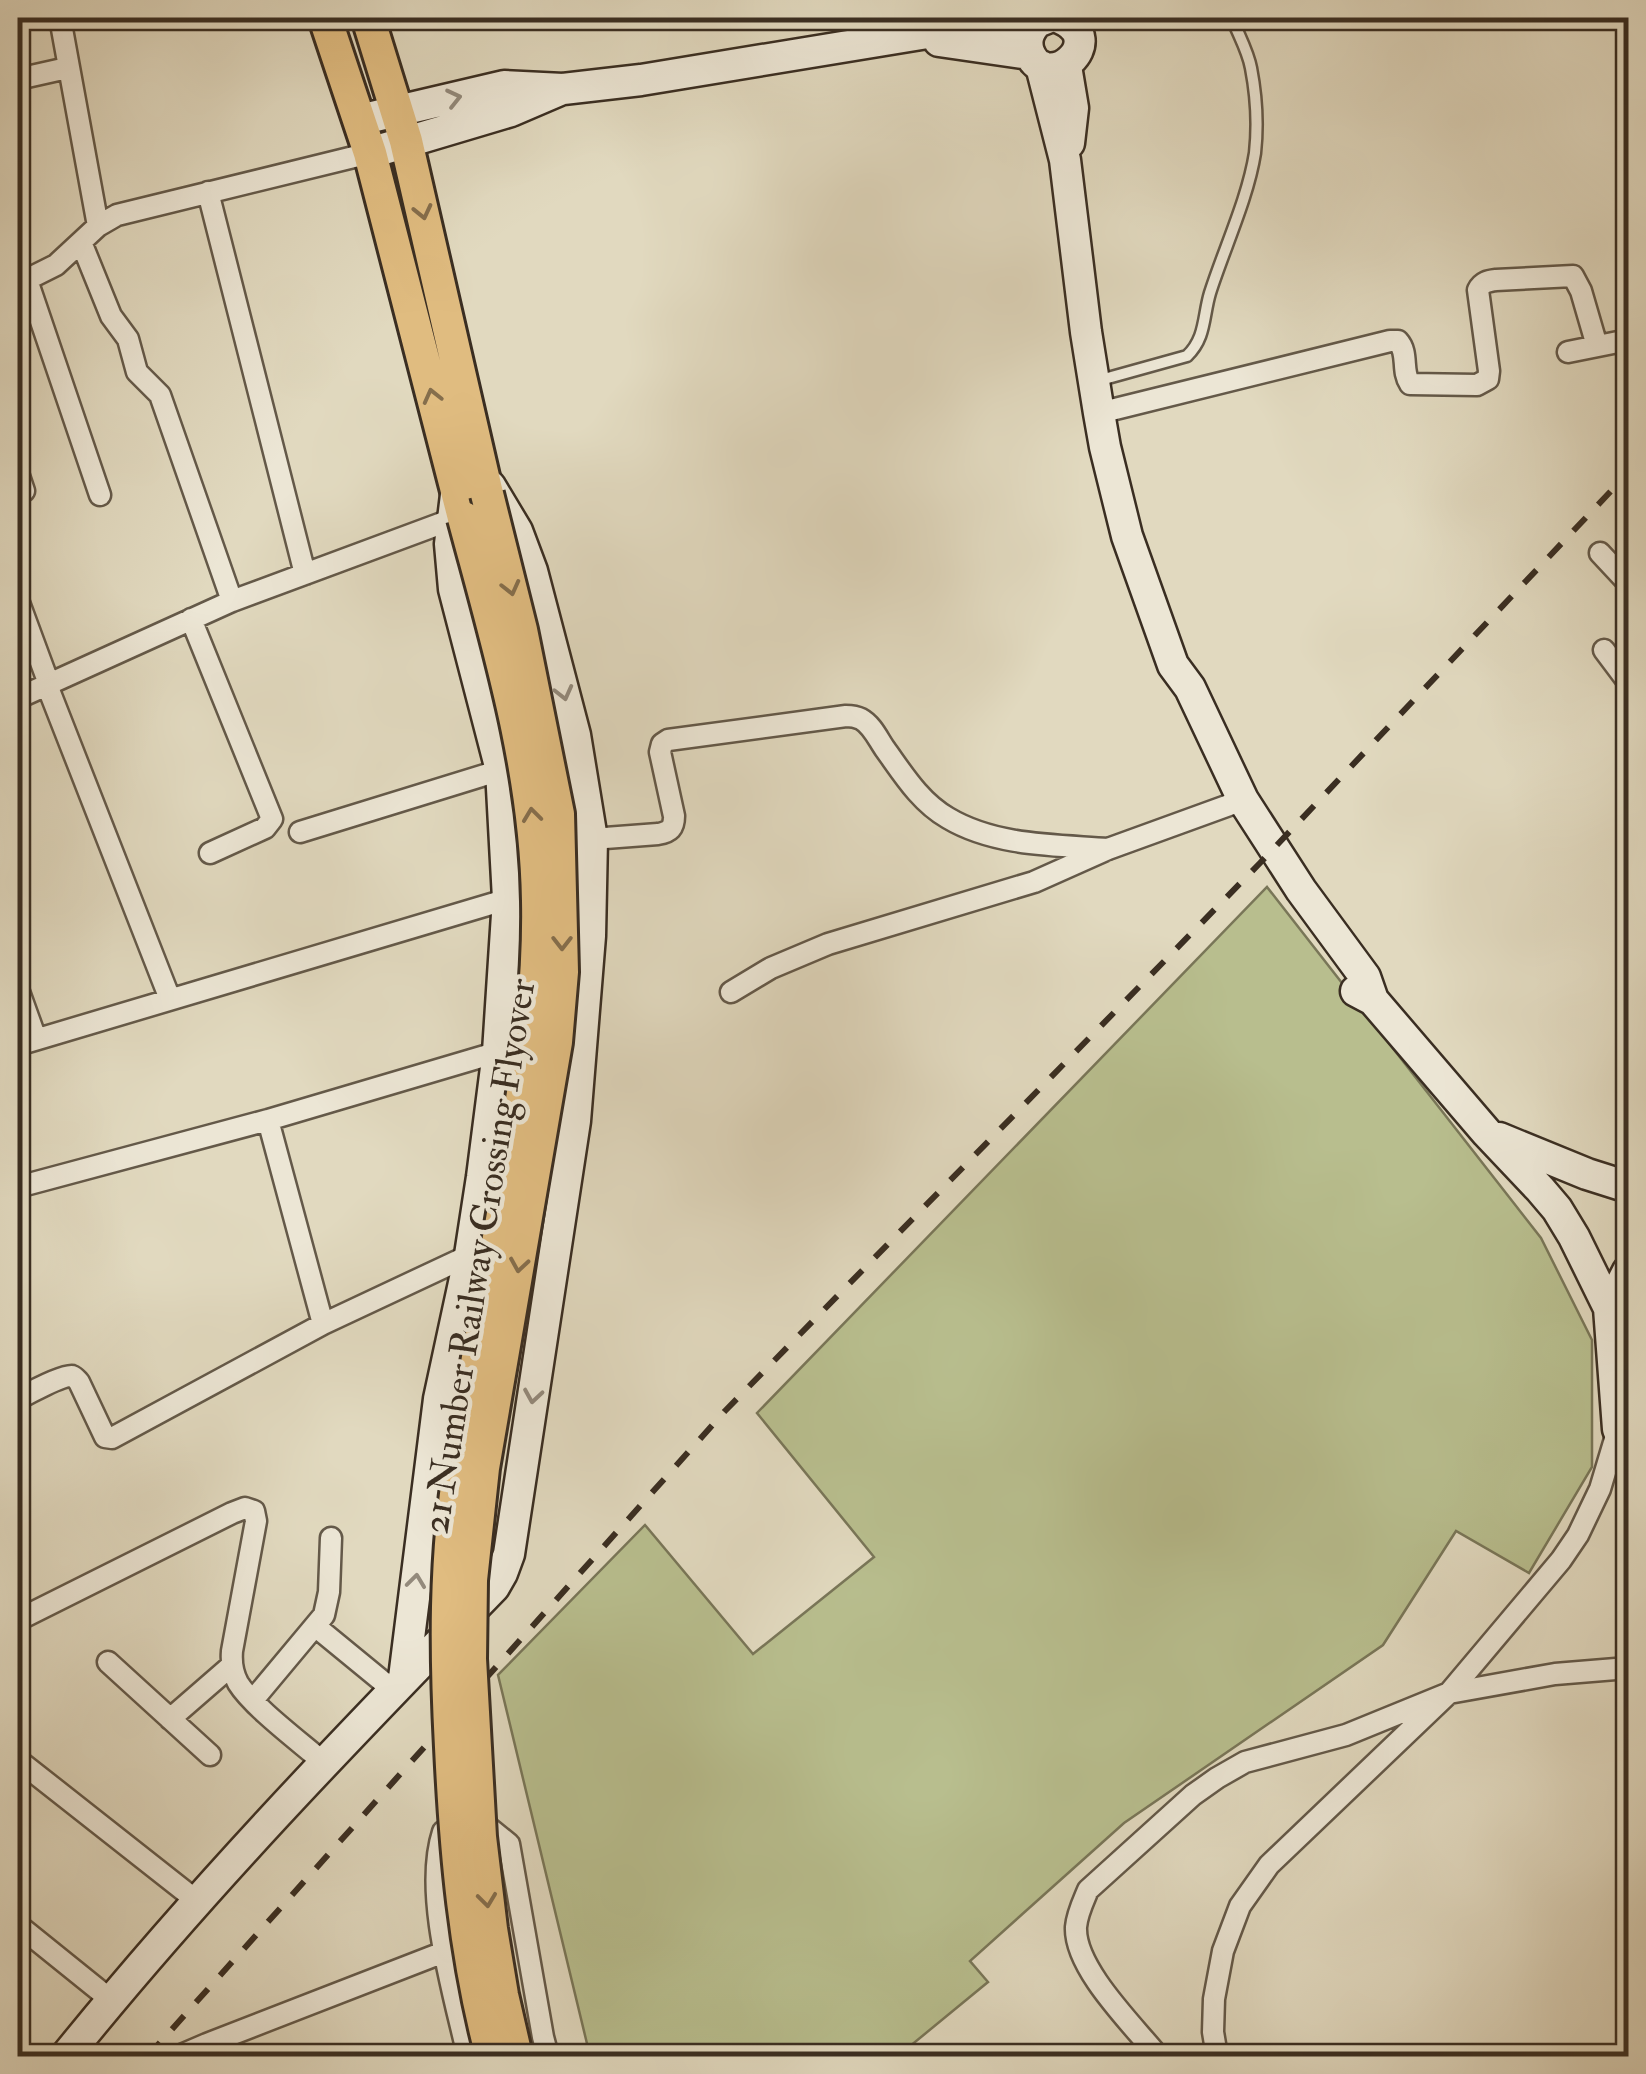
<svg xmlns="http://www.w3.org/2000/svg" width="1646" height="2074" font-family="'IM FELL Double Pica',serif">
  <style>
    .green { fill: #b8be8e; stroke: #797658; stroke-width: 2.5 }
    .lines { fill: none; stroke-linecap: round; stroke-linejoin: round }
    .lane-casing { stroke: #645949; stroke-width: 15 }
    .street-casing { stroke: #645949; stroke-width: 25 }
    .secondary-casing { stroke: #3a2e22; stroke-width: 35 }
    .primary-casing { stroke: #3a2e22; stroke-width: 38 }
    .lane { stroke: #ece6d5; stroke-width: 10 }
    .street { stroke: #ece6d5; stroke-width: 20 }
    .secondary { stroke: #ece6d5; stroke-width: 30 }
    .primary { stroke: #e0bc80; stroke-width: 32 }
    .rail { stroke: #3a2e22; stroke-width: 6; stroke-dasharray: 18 18; stroke-linecap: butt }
    .primary-bridge-casing { stroke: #3a2e22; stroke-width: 38; stroke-linecap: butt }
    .primary-bridge { stroke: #e0bc80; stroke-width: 32 }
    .oneway { stroke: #938a7c }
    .oneway2 { stroke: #856e4c }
    .labels { text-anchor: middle; stroke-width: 9; stroke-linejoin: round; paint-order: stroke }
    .street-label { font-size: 38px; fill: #3a2e22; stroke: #ece6d5 }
  </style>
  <rect width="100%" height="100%" fill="#e1d9bf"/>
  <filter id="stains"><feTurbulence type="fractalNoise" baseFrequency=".002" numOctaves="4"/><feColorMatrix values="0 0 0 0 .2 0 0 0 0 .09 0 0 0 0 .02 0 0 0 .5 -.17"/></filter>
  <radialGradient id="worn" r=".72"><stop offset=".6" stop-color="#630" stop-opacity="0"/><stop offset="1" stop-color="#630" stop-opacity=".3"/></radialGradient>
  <path class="green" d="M1267,887L1541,1238L1592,1340V1467L1529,1573L1456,1531L1383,1645L1124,1823L970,1961L988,1982L898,2056H590L498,1675L645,1525L753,1654L874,1557L757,1413Z"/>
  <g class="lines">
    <g class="lane-casing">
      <path id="lane" d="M1097,381L1187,356C1206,338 1203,316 1210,293C1224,249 1248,198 1255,153C1258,126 1256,94 1251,68C1248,51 1238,34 1232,18"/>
    </g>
    <g class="street-casing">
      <path id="street" d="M60,18L98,226
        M18,79L67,68
        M208,192L305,574
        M81,242L111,316L128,339L137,372L160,395L232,601
        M27,280L100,495
        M18,284L56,265L98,226L117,215L370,153
        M1568,352L1628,340
        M1099,413L1390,341H1398C1409,353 1401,371 1410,384L1477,385L1488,379L1489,371L1478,290C1482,282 1488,281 1496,280L1573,276L1581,291L1597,346
        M18,473L24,491
        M1600,553L1628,583
        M18,600L49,684L47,685L170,999
        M191,619L272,819L265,828L210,853
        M1604,650L1628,682
        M18,698L232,601L453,519
        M300,832L501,770
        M592,839L658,834C670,832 674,828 674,816L660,752L662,744L668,740L846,716C850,716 857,717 861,719C872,725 878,739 885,749C903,774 920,802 948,818C995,846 1055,845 1108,849
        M18,989L36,1039
        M731,992L771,968L828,944L1034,882L1108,849L1243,800
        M18,1045L508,899
        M268,1120L323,1324
        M18,1187L268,1120L498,1052
        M18,1399C27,1394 64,1374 72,1376C75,1377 77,1380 79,1382L105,1437L112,1438L323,1324L470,1255
        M18,1620L232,1513L245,1508L254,1511L256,1521L232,1651C231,1663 232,1672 238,1683C253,1707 300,1742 323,1762
        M315,1626L393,1690
        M108,1662L210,1755
        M253,1700L324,1615L329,1592L331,1538
        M170,1719L231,1666
        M18,1760L197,1901
        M18,1925L111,2000
        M179,2056L207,2044L444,1952
        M468,2056C454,1994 423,1893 443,1832L488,1827L509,1844L543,2037L548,2056
        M1158,2056C1133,2025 1074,1968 1076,1927C1077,1914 1083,1902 1088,1890L1193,1795L1217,1778L1245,1762L1346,1735L1449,1693L1555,1674L1628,1668
        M1217,2056L1213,2032L1214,1999L1223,1951L1240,1906L1269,1865L1449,1693L1561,1560L1578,1535L1600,1489L1618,1429"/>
    </g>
    <g class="secondary-casing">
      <path id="secondary" d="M1037,22C1029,31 1025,40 1029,52C1046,96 1112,41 1060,18
        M939,41L1030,54
        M1041,66L1065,160L1086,332L1099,413L1105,447L1127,536L1173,665L1190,688L1243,800L1301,890L1365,977L1373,1000
        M1066,66L1073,108L1069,143
        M359,120L504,86L563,89L641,80L970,26L1037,22L1047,18
        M370,153L511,111L560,90
        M1356,991L1373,1000L1487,1133L1540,1189L1557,1209L1574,1237L1609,1308L1618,1429L1628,1454
        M1499,1138L1587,1174L1628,1187
        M1609,1308L1628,1271
        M404,1678L439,1399L470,1255L482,1177L498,1052L508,899L501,770L454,589L450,544L456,495
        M66,2056C199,1891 346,1739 494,1587L502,1573L509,1554L575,1121L590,936L592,839L575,735L532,571L517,531L490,486"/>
    </g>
    <g class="primary-casing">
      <path id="primary" d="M325,18L370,153L464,518
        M368,18L406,141L487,494"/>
    </g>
    <use href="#lane" class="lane"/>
    <use href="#street" class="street"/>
    <use href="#secondary" class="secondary"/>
    <use href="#primary" class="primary"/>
    <path class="rail" d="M148,2056L725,1411L1260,863L1628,473"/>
    <g class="primary-bridge-casing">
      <path id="primary-bridge" d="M487,494L521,630L558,814L562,972L556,1042L483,1468L471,1580L470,1659L480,1837L491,1929L502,1995L516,2056
        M464,518C498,645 536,769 538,901C540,1000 523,1099 506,1196C491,1286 474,1376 460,1466C445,1561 446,1652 451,1747C456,1852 465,1955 492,2056"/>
    </g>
    <use href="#primary-bridge" class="primary-bridge"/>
  </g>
  <defs><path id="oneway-chevron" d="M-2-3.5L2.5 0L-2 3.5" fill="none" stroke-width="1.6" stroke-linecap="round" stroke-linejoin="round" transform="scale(2.5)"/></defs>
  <g class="oneway">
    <use href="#oneway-chevron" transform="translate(454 98) rotate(-13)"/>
    <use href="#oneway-chevron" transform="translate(564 693) rotate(76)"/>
    <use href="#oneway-chevron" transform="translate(533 1396) rotate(99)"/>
    <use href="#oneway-chevron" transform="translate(416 1581) rotate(-83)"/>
  </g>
  <g class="oneway2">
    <use href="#oneway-chevron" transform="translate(423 212) rotate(77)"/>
    <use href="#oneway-chevron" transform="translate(432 396) rotate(-104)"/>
    <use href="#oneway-chevron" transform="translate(511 588) rotate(76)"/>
    <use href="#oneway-chevron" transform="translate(532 815) rotate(-97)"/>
    <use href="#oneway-chevron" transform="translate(562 943) rotate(90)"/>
    <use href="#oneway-chevron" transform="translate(519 1265) rotate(99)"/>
    <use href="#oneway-chevron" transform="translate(487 1900) rotate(83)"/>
  </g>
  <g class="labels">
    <g class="street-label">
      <text transform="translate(478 1256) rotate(-81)" y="13">21 Number Railway Crossing Flyover</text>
    </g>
  </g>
  <rect width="1646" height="2074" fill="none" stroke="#e1d9bf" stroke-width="60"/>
  <rect x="20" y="20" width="1606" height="2034" fill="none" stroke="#3a2e22" stroke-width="5"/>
  <rect x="30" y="30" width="1586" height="2014" fill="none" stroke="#3a2e22" stroke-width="2.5"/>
  <rect width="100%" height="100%" filter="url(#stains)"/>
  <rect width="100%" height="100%" fill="url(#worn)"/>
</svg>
